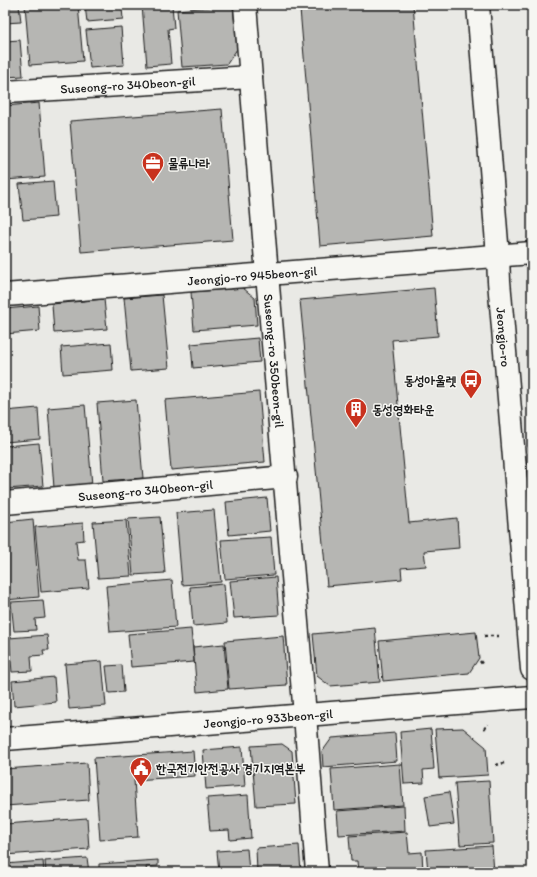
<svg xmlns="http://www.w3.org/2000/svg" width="537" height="877" font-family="Itim,'Poor Story',sans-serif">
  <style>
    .building { fill: #b6b6b3; stroke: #1c1c1c }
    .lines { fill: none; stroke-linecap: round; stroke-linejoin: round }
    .street-casing { stroke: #1c1c1c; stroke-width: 25 }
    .secondary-casing { stroke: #1c1c1c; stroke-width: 25 }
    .path { stroke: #1c1c1c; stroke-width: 2.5; stroke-dasharray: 3 3; stroke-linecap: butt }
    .street { stroke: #f6f6f2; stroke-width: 22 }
    .secondary { stroke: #f6f6f2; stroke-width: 22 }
    .labels { text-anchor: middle; stroke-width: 3; stroke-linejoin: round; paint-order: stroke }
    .street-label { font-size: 13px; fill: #1c1c1c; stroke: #f6f6f2 }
    .poi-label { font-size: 13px; font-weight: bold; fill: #1c1c1c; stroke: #f6f6f2; text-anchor: start }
  </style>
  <rect width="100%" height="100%" fill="#e9e9e5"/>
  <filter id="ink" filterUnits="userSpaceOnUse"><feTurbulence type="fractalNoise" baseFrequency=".025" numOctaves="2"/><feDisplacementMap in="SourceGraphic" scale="8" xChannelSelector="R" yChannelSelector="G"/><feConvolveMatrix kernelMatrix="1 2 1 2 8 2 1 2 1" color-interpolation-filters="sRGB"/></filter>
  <g filter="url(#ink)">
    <path class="building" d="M5,5H19L21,22L5,23Z
      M25,5H78L83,61L30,65Z
      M85,5H130V7L122,8L123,19L87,22Z
      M142,5H172L174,28L168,29L171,64L147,66Z
      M233,5L237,49L227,64L182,67L177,10Z
      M353,5H413L433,236L320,246L300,9Z
      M121,27L124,65L90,68L86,30Z
      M20,40L23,76L5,77V41Z
      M39,103L45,177L5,180V106Z
      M222,109L233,240L81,252L70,121Z
      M53,181L56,217L23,220L19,184Z
      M243,288L255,298L257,325L194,330L191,292Z
      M434,288L438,336L392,340L409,523L457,518L459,548L424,551L426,566L401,568L402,579L327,586L300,300Z
      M162,295L169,368L131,371L124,298Z
      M104,299L107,329L54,333L52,304Z
      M38,306L40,331L5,334V309Z
      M258,338L260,362L193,368L191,344Z
      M111,343L113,370L63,374L61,347Z
      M259,392L265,462L171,470L165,400Z
      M136,400L143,478L103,481L97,403Z
      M85,405L92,485L54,488L48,408Z
      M38,408L40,439L5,442V411Z
      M39,443L43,486L7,489L5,446Z
      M267,498L270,531L229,535L226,502Z
      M214,510L221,582L182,585L176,513Z
      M160,517L165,573L133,575L128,519Z
      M33,519L39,597L5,600V522Z
      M126,520L131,576L98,578L93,522Z
      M83,523L84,540L76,541L78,560H86L89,588L41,592L35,527Z
      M271,537L274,575L225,579L221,540Z
      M276,577L279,615L234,618L230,581Z
      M172,580L176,627L110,632L106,586Z
      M224,584L227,623L193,626L190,587Z
      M43,600L45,618L35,619L36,630L14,631L11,602Z
      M375,628L380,682L330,686L317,676L313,634Z
      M191,629L194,662L131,667L128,634Z
      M476,632L479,658L469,673L383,681L379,641Z
      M47,635L49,650H43L44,655L31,656L32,671L12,672L9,638Z
      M283,636L287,685L229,689L225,641Z
      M224,644L228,689L197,692L193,647Z
      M102,661L106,706L69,709L65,664Z
      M5,662L9,711L5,712Z
      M122,665L124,692L109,693L106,666Z
      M54,677L56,702L14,706L12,681Z
      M463,728L486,747L488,775L439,778L435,729Z
      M431,729L434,769L423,770L424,783L404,784L400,732Z
      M395,733L397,761L323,767L322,752L332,738Z
      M282,744L292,751L296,804L256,806L251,746Z
      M242,747L245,786L206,789L203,750Z
      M193,751L195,776L134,780L138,837L100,840L94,758Z
      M87,763L89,800L5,806V769Z
      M400,764L403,805L334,810L331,769Z
      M489,781L493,843L460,845L455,783Z
      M449,792L454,824L430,827L425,796Z
      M248,795L251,838L230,840L229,830L210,831L207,798Z
      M404,806L405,831L339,835L337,811Z
      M87,818L89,849L5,855V824Z
      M407,832L409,853L422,852L423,872H358L357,861H351L349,836Z
      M299,845L301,872H257L256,848Z
      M492,846L494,872H428L426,850Z
      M247,849L249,872H219L217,851Z
      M87,858L89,872H46L45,861Z
      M158,860V866L146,867L147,872H99V864Z
      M43,861L44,872H5V864Z"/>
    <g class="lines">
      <g class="street-casing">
        <g id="street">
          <path id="s1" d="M245,5L267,274L305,715L317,872"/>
          <path id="s2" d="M5,92L251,77"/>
          <path id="s3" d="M5,295L532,253"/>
          <path id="s4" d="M5,503L286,477"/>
        </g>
      </g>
      <g class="secondary-casing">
        <g id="secondary">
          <path id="s5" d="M478,5L498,256L499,281L532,669"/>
          <path id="s6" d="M5,739L532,697"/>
        </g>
      </g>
      <path class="path" d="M484,636H500
        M480,661L483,665
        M484,729L488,724
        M496,765L504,763"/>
      <use href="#street" class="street"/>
      <use href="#secondary" class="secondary"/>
    </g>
  </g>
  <defs>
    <g id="office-pin" transform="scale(1.15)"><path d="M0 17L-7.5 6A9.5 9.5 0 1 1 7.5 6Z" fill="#c8321e" stroke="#f6f6f2"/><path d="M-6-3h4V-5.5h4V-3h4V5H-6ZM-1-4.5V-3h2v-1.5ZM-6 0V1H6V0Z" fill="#fff"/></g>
    <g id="bus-pin" transform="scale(1.15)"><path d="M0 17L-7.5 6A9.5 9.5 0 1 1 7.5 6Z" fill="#c8321e" stroke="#f6f6f2"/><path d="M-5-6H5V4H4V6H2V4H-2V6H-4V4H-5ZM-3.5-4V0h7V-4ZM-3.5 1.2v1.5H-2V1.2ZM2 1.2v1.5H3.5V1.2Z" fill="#fff"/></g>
    <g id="building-pin" transform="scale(1.15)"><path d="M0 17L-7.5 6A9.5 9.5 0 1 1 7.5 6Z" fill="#c8321e" stroke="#f6f6f2"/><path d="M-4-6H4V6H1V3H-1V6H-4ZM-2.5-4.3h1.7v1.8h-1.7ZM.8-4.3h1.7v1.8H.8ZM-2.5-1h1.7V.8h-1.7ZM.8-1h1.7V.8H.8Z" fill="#fff"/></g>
    <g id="civic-pin" transform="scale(1.15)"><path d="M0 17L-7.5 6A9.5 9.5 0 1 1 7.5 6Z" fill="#c8321e" stroke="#f6f6f2"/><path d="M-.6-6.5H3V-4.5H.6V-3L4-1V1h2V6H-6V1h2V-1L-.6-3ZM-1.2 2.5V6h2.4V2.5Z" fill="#fff"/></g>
  </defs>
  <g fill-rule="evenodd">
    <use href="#office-pin" x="153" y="163"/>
    <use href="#bus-pin" x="471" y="380"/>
    <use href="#building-pin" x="356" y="409"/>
    <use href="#civic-pin" x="141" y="768"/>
  </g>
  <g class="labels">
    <g class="street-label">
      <text dy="5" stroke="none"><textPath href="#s2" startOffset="123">Suseong-ro 340beon-gil</textPath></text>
      <text dy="5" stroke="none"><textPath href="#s3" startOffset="248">Jeongjo-ro 945beon-gil</textPath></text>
      <text dy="5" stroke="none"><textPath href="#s5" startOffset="333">Jeongjo-ro</textPath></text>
      <text dy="5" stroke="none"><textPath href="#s1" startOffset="357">Suseong-ro 350beon-gil</textPath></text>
      <text dy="5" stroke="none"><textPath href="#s4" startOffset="141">Suseong-ro 340beon-gil</textPath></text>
      <text dy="5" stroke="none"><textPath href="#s6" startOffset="264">Jeongjo-ro 933beon-gil</textPath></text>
    </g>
    <g class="poi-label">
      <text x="168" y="168">물류나라</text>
      <text x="456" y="385" text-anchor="end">동성아울렛</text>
      <text x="372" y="414">동성영화타운</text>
      <text x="156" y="773">한국전기안전공사 경기지역본부</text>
    </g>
  </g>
  <rect width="537" height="877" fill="none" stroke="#f6f6f2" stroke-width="20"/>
  <rect x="10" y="10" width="517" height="857" fill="none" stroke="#1c1c1c" stroke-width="1.5" filter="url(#ink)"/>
</svg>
